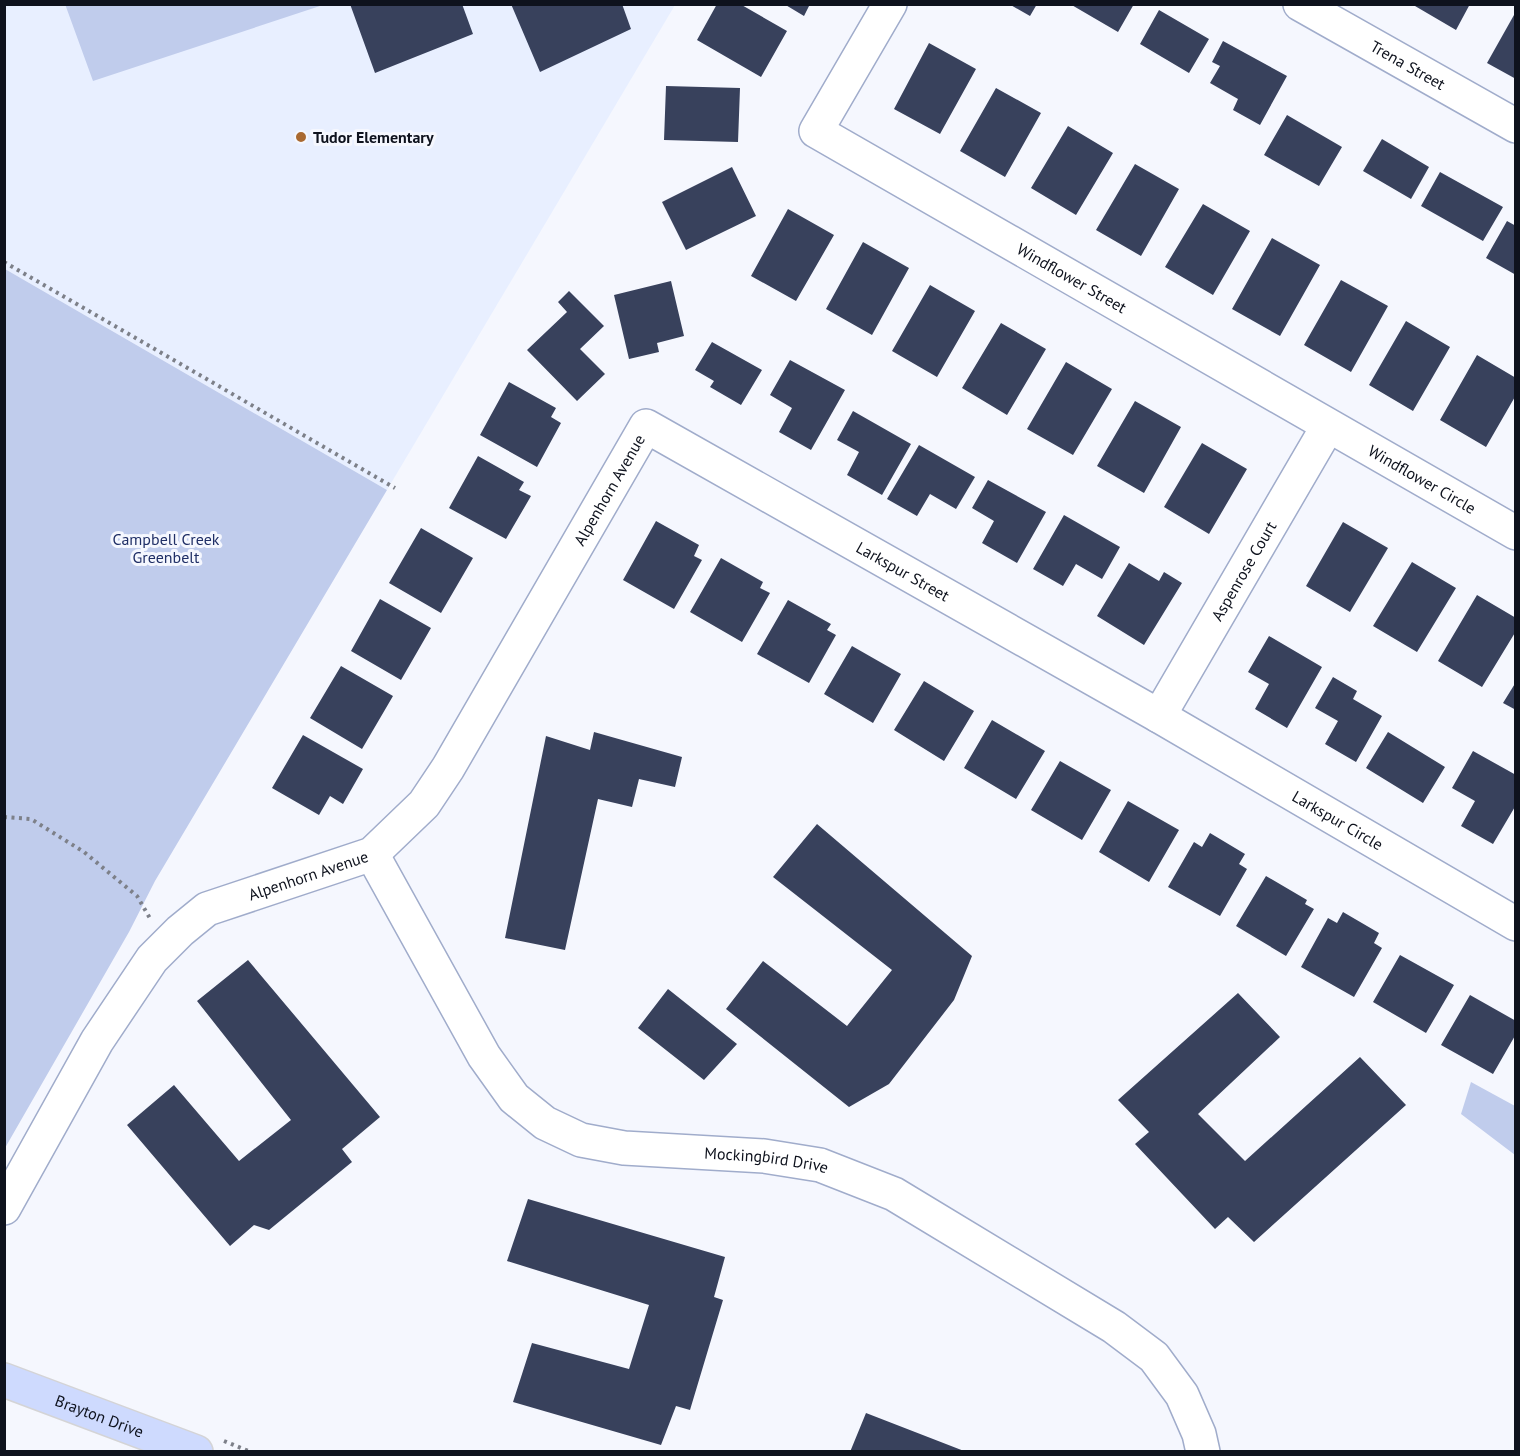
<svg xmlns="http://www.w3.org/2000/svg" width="1520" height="1456" font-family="'PT Sans',sans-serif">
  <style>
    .built { fill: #e8efff }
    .green { fill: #c0ccec }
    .building { fill: #38415c }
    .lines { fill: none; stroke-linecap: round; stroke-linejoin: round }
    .minor-casing { stroke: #a0accb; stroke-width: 36 }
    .major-casing { stroke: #d4d4d6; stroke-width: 36 }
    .path { stroke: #7d8089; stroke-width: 4; stroke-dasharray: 3 4.5; stroke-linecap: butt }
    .minor { stroke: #fff; stroke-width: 33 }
    .major { stroke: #cedafe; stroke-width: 33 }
    .poi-dot { fill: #a96931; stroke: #f5f7fe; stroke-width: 2 }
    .labels { text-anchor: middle; stroke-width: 6; stroke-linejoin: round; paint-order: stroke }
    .street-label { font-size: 16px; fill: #0e121d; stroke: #f5f7fe }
    .poi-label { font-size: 16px; font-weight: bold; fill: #0e121d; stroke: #f5f7fe; text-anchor: start }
    .park-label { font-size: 16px; fill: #202f66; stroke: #f5f7fe }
  </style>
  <rect width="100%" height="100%" fill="#f5f7fe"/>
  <path class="built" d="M5,5H675L387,490L5,269Z"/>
  <path class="green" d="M65,4H323V5L93,81Z
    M5,269L387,490L155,881L129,932L5,1148Z
    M1471,1082L1515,1106V1155L1461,1114Z"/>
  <path class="building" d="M350,4H462L473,34L375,73Z
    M511,4H622L631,29L540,72Z
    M717,4H740L787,31L761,77L697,40Z
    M784,4H810L804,16Z
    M1009,4H1037L1030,16Z
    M1070,4H1134L1118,32Z
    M1416,4H1470L1456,30L1415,6Z
    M1159,10L1209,39L1189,73L1140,44Z
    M1514,15L1516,16V79L1487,63Z
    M1223,41L1287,76L1260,125L1233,110L1238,99L1210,83L1220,66L1212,62Z
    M929,43L976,69L940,134L894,109Z
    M666,86L740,88L738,142L664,140Z
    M996,88L1041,113L1005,177L960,151Z
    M1287,115L1342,147L1319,186L1264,155Z
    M1068,126L1113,153L1076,215L1031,188Z
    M1382,139L1429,167L1411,199L1363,171Z
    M1135,164L1179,189L1141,256L1096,230Z
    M732,167L756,216L686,250L662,202Z
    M1440,172L1503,207L1483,241L1421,206Z
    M1203,204L1250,231L1213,295L1165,267Z
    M788,209L834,235L796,301L751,276Z
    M1507,221L1516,226V275L1486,258Z
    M1272,238L1320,265L1280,336L1232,309Z
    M863,242L909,268L872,335L826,309Z
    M1341,280L1388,306L1351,372L1304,345Z
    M671,281L684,336L657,343L659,352L629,359L614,295Z
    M930,285L975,311L937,377L892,351Z
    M569,291L604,326L580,349L605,374L577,401L527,350L567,312L558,302Z
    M1406,321L1450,347L1413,411L1369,385Z
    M1001,323L1046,349L1007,415L962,388Z
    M712,342L762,370L741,405L710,387L714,381L695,370Z
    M1477,355L1516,378V395L1486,447L1440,420Z
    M790,360L845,390L811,450L779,432L792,408L770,395Z
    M1066,362L1112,389L1073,455L1027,429Z
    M509,382L556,408L551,417L561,423L537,467L480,435Z
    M1135,401L1181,427L1144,493L1097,466Z
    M853,411L911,444L882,495L847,475L859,452L837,440Z
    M1202,443L1247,469L1209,534L1164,507Z
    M919,445L975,477L956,509L930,494L917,516L887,499Z
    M478,456L524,482L519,490L531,496L506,539L449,508Z
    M988,480L1046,512L1017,563L982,543L994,521L972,508Z
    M1064,515L1120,547L1102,579L1076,564L1063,586L1033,569Z
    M656,521L699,545L694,556L702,560L674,609L623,580Z
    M1343,522L1388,548L1350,612L1306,586Z
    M421,528L473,558L441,613L389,583Z
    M721,558L763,582L760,588L770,593L742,642L690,612Z
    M1412,562L1456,588L1417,652L1373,626Z
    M1129,563L1159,581L1164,572L1182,583L1144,645L1097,616Z
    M1477,595L1516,618V631L1482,687L1438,661Z
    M380,599L431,628L401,680L351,651Z
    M788,600L831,624L827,630L836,635L809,683L757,654Z
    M1269,636L1322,667L1287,728L1255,709L1269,684L1248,672Z
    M852,646L901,674L873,723L824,694Z
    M341,666L393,696L362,749L310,718Z
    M1333,677L1357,691L1353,699L1382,716L1356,762L1325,744L1338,721L1315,708Z
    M924,681L974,711L944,761L894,730Z
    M1516,682V710L1503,703Z
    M992,720L1045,751L1016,799L964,768Z
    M594,732L682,757L675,787L639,779L632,807L598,799L565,950L505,938L546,736L590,750Z
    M1388,732L1445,767L1423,803L1366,768Z
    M303,735L363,769L343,804L330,796L319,815L272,788Z
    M1473,751L1516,775V805L1493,844L1461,826L1475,801L1452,788Z
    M1060,761L1111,790L1082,840L1031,810Z
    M1128,801L1179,830L1149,882L1099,852Z
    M817,824L972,956L954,1000L889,1084L849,1107L726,1009L763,961L847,1026L892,970L773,877Z
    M1210,833L1245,854L1239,864L1247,869L1220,916L1168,887L1194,842L1202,847Z
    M1266,876L1307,900L1305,904L1314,909L1286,956L1236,926Z
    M1343,912L1379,933L1374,943L1382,948L1354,997L1301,967L1328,918L1337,923Z
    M1400,955L1454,985L1426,1033L1373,1002Z
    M248,960L380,1117L342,1149L352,1162L269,1230L254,1225L230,1246L127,1125L174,1085L239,1161L291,1120L197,1001Z
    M668,989L737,1044L704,1080L638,1028Z
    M1238,993L1280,1037L1198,1114L1245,1161L1360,1057L1406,1105L1254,1242L1228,1217L1215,1229L1135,1144L1149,1132L1118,1100Z
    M1470,995L1516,1021V1034L1493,1074L1441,1045Z
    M528,1199L725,1257L714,1297L723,1300L690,1410L676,1406L661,1445L513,1402L532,1343L629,1369L649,1305L507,1261Z
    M866,1413L964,1451V1452H850Z"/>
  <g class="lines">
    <g class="minor-casing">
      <g id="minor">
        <path id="s1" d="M890,4L816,131L1516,533"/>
        <path id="s2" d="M1300,4L1516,126"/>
        <path id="s3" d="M1159,716L1328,426"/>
        <path id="s4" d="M372,854L484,1056L514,1098L545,1123L581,1140L624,1148L764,1156L820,1165L894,1194L1114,1327L1154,1357L1182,1395L1199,1434L1203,1452"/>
        <path id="s5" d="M4,1208L97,1041L152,959L180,931L207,909L372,854L424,804L448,768L646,426L1159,716L1516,924"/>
      </g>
    </g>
    <g class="major-casing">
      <g id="major">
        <path id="s6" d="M4,1380L196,1452"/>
      </g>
    </g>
    <path class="path" d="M4,262L395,488
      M4,817L31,819L84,852L137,896L151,920
      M224,1441L251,1452"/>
    <use href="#minor" class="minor"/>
    <use href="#major" class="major"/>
  </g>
  <circle class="poi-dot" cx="301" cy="137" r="6"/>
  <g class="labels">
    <g class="street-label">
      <text dy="6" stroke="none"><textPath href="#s2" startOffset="124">Trena Street</textPath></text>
      <text dy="6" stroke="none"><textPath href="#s1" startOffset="442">Windflower Street</textPath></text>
      <text dy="6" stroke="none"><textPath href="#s1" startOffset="846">Windflower Circle</textPath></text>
      <text dy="6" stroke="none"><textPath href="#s5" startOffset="975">Alpenhorn Avenue</textPath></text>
      <text dy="6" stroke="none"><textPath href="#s5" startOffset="1344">Larkspur Street</textPath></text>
      <text dy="6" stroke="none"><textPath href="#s3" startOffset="168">Aspenrose Court</textPath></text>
      <text dy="6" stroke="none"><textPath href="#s5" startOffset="1845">Larkspur Circle</textPath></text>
      <text dy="6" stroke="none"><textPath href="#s5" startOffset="471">Alpenhorn Avenue</textPath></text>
      <text dy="6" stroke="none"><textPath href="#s4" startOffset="549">Mockingbird Drive</textPath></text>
      <text dy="6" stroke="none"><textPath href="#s6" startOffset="102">Brayton Drive</textPath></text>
    </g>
    <g class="poi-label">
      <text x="313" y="143">Tudor Elementary</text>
    </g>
    <g class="park-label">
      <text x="166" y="545">Campbell Creek<tspan x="166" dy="18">Greenbelt</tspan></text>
    </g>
  </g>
  <rect width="1520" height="1456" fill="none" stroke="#0e121d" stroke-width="12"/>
</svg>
